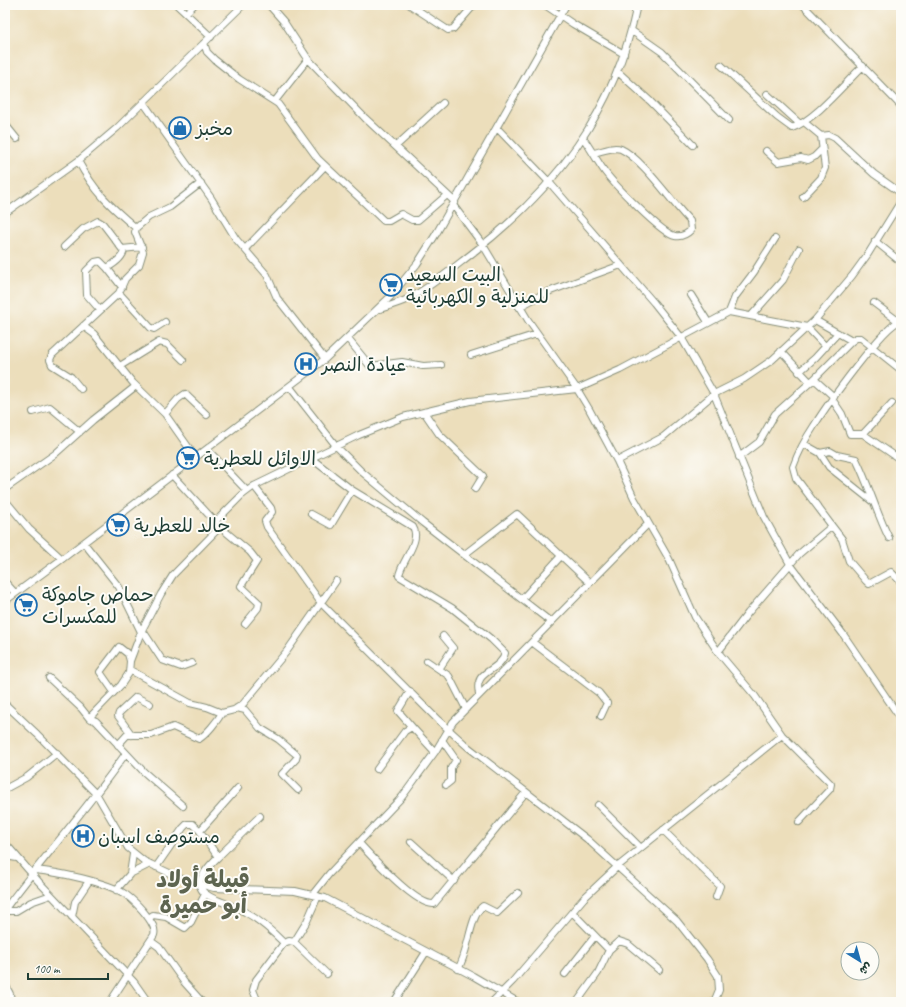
<svg xmlns="http://www.w3.org/2000/svg" width="906" height="1007" font-family="Caveat,'Playpen Sans Arabic',sans-serif">
  <style>
    .lines { fill: none; stroke-linecap: round; stroke-linejoin: round }
    .minor-casing { stroke: #868e78; stroke-width: 8 }
    .minor { stroke: #fff; stroke-width: 6 }
    .labels { text-anchor: middle; stroke-width: 4; stroke-linejoin: round; paint-order: stroke }
    .poi-label { font-size: 19px; fill: #1f3d34; stroke: #fdfcf7; text-anchor: start }
    .district-label { font-size: 23px; font-weight: bold; fill: #5e6550; stroke: #fdfcf7 }
  </style>
  <rect width="100%" height="100%" fill="#fdfcf7"/>
  <filter id="ink" filterUnits="userSpaceOnUse"><feTurbulence type="fractalNoise" baseFrequency=".025" numOctaves="2"/><feDisplacementMap in="SourceGraphic" scale="8" xChannelSelector="R" yChannelSelector="G"/><feConvolveMatrix kernelMatrix="1 2 1 2 8 2 1 2 1" color-interpolation-filters="sRGB"/></filter>
  <filter id="wash" filterUnits="userSpaceOnUse"><feTurbulence type="fractalNoise" baseFrequency=".012" numOctaves="4" result="noise"/><feDisplacementMap in="SourceGraphic" scale="16" xChannelSelector="R" yChannelSelector="G"/><feGaussianBlur stdDeviation="0.9" result="paint"/><feColorMatrix in="noise" values="0 0 0 0 0 0 0 0 0 0 0 0 0 0 0 0 0 1.4 0 .05"/><feComposite in="paint" operator="in"/></filter>
  <g filter="url(#wash)">
    <rect width="100%" height="100%" fill="#ecdebb"/>
  </g>
  <g filter="url(#ink)">
    <g class="lines">
      <g class="minor-casing">
        <path id="minor" d="M177,5L211,37
          M269,5L284,22L308,59L365,118L455,202
          M410,5L448,30L453,29L474,5
          M545,5L573,24L624,54
          M803,5L901,106
          M186,13L194,5
          M632,31L662,52L729,120
          M204,43L207,52L215,60L239,79L278,104L318,159L384,221H389L401,214L412,220H418L447,195
          M721,65L777,117L792,128C816,119 844,84 863,66
          M618,72L650,101L693,145
          M767,94L800,124
          M275,101L308,59
          M143,102L211,198L236,239L267,275L277,298L325,359
          M804,122L821,136L829,135L835,138L874,174L901,193
          M5,124L17,139
          M497,128L549,182L654,303L681,337L714,394L764,517L790,564L843,634L901,719
          M583,138C591,149 597,161 605,172C614,184 662,234 675,236C681,237 687,234 691,230L690,221C672,203 643,159 621,149C613,146 603,151 594,153
          M396,146L443,103
          M766,151L778,162L801,158L808,160L814,157L822,149
          M78,161C95,192 109,205 136,228
          M803,197L821,178L825,168L821,136
          M453,205L483,245L528,320L577,389L589,409L617,461L634,498L669,559L695,617L718,652L755,696L782,735L831,784L830,789L799,822
          M5,213L78,161L117,128L243,5
          M875,241L901,262
          M64,247L83,229L98,221L103,224L122,249L142,247
          M245,249L325,166
          M107,268L122,287
          M119,293L151,328L154,329L165,322
          M691,295L708,322
          M874,303L898,321
          M519,307L545,293L621,265
          M380,309C389,306 399,303 408,299C428,289 452,269 470,255C555,190 615,112 637,5
          M100,310L87,295L86,271L95,262L100,261L107,268C114,264 123,258 124,250
          M729,312L735,297L754,272L775,239
          M751,316L783,280L799,249
          M815,320L852,341L856,338H861L901,370
          M83,326L94,334L133,383L165,414L196,458
          M348,339L370,366L402,362L423,366L441,365
          M781,351L810,382
          M471,355L537,334
          M120,366L159,342L167,344L183,360
          M799,372L815,358L838,333
          M814,379L834,397
          M290,387L337,447L362,472L423,523L551,622
          M81,389L71,377L52,365L50,360L52,355L119,293L125,279L139,265L143,252L135,232L136,228L149,217L170,207L201,183
          M832,399L842,414L850,434H863L901,460
          M33,412L50,407L80,432
          M424,412L439,434L483,476L475,489
          M165,414L178,399L185,394L207,415
          M863,434L892,403
          M804,444L820,453L829,467L873,502
          M207,449L247,491
          M820,453L830,451L837,455L856,459C869,485 876,512 889,538
          M739,457L759,442L775,414L814,379L852,341
          M312,459L352,490L413,527C422,541 400,563 399,576L452,608L491,639L505,653C502,668 481,671 479,682C477,686 479,691 479,695
          M617,461L663,437L714,394L744,379L772,360L815,320L852,276L868,254L901,201
          M172,475L220,527L250,552L257,561L241,586L259,603L258,608L245,624
          M254,486L271,508L272,512L265,521L267,527L321,603L438,720L468,747L587,839L677,921L707,959L718,976L719,990L714,1002
          M5,489L55,454L93,420L136,386
          M5,500L29,529L62,559
          M311,514L331,525L352,490
          M215,522L242,495L254,486L359,435L403,417L470,401L577,389L620,370L729,312L807,327L826,347
          M832,526L842,539L849,561L866,581L869,584L891,572L901,582
          M84,543L119,587L141,632L130,661L129,673L121,685L89,718
          M465,554L517,514L589,582
          M5,582L15,593
          M522,599L561,556
          M5,601L62,559L325,359L390,297L417,264L436,234L566,5
          M532,642L599,693L607,703L601,716
          M718,652L748,613L799,554L832,526L796,478L793,467C798,453 806,438 814,426C825,408 885,323 901,321
          M427,661L449,676L466,709
          M192,663L181,667L162,660L145,634L141,632L161,594L173,575L220,527
          M439,669L453,648L443,636
          M130,670L190,703L207,707L222,713L234,710L243,704L287,651L336,581
          M49,678L81,708L89,718L96,721L144,772L183,806
          M410,691L398,711L412,727
          M114,692L100,672L119,647L128,654L130,661
          M5,704L37,734L97,795L128,848L144,861L182,879L214,888L295,891L325,898L473,976L518,1002
          M237,708L245,710L260,728L278,739L297,755L296,759L282,774L298,790
          M132,735L118,716L119,713L136,697L150,704
          M442,740L456,760L451,768V781L446,785
          M118,745L127,735H151L173,727L199,739C207,734 217,721 222,713
          M377,769L405,731L412,727L435,752
          M5,789L27,777L57,753
          M598,805L641,848
          M663,830L720,886L716,897
          M200,831L238,788
          M411,842L454,881
          M5,843L39,882L134,982L148,1002
          M359,843C372,857 416,906 434,904L526,792
          M5,856L17,858
          M218,857L260,816
          M156,867L183,828L187,824H193L200,831L218,857C176,897 217,896 245,912C260,920 272,931 284,943
          M35,870C57,872 107,882 125,894C133,900 141,908 147,916C151,922 156,928 154,935L110,1002
          M130,874L133,854
          M116,890L130,874L150,864
          M313,894L329,874L402,797L435,752L453,722L648,524
          M318,896L307,921L294,942L327,974
          M5,909C44,856 88,808 126,753
          M5,911H16L31,902L51,895
          M572,912L609,950
          M72,917L75,902L89,881
          M149,918L153,915L166,917L185,928L191,922L205,894
          M149,943L152,942L159,947L184,982L202,1002
          M458,969C469,953 469,916 483,906L497,913L518,893
          M565,974L595,936
          M5,984L10,994L11,1002
          M258,1002L253,990L256,980L284,943L289,941L294,942
          M394,1002L426,952
          M492,1002L513,981L584,898L617,867L782,735
          M577,1002L598,973L609,950L619,941L628,944L659,970"/>
      </g>
      <use href="#minor" class="minor"/>
    </g>
  </g>
  <defs>
    <g id="shop-ring" transform="scale(1.15)"><circle r="9.5" fill="#fdfcf7" stroke="#1f6fb2" stroke-width="1.5"/><path d="M-5-2.5h2.3a2.7 3.5 0 0 1 5.4 0H5L5.5 6h-11ZM-1.5-2.5h3a1.5 2.3 0 0 0-3 0Z" fill="#1f6fb2"/></g>
    <g id="supermarket-ring" transform="scale(1.15)"><circle r="9.5" fill="#fdfcf7" stroke="#1f6fb2" stroke-width="1.5"/><path d="M-6-5.5h2.5l.6 2H6L4.5 2H-2.5L-4.4-4H-6ZM-1.5 3.2a1.3 1.3 0 1 0 .1 0ZM3 3.2a1.3 1.3 0 1 0 .1 0Z" fill="#1f6fb2"/></g>
    <g id="hospital-ring" transform="scale(1.15)"><circle r="9.5" fill="#fdfcf7" stroke="#1f6fb2" stroke-width="1.5"/><path d="M-5-5h3v3.5h4V-5h3V5h-3V1.5h-4V5h-3Z" fill="#1f6fb2"/></g>
  </defs>
  <g fill-rule="evenodd">
    <use href="#shop-ring" x="180" y="128"/>
    <use href="#supermarket-ring" x="391" y="285"/>
    <use href="#hospital-ring" x="306" y="364"/>
    <use href="#supermarket-ring" x="188" y="458"/>
    <use href="#supermarket-ring" x="118" y="525"/>
    <use href="#supermarket-ring" x="26" y="605"/>
    <use href="#hospital-ring" x="83" y="836"/>
  </g>
  <g class="labels">
    <g class="poi-label">
      <text x="196" y="135">مخبز</text>
      <text x="406" y="281">البيت السعيد<tspan x="406" dy="22">للمنزلية و الكهربائية</tspan></text>
      <text x="322" y="371">عيادة النصر</text>
      <text x="204" y="465">الاوائل للعطرية</text>
      <text x="134" y="532">خالد للعطرية</text>
      <text x="42" y="601">حماص جاموكة<tspan x="42" dy="22">للمكسرات</tspan></text>
      <text x="98" y="843">مستوصف اسبان</text>
    </g>
    <g class="district-label">
      <text x="203" y="887">قبيلة أولاد<tspan x="203" dy="26">أبو حميرة</tspan></text>
    </g>
  </g>
  <rect width="906" height="1007" fill="none" stroke="#fdfcf7" stroke-width="20"/>
  <g transform="translate(860 961) rotate(143)"><circle r="19" fill="#fdfcf7" stroke="#a4b0a9"/>
  <path d="M0-3L7 15L0 10L-7 15Z" fill="#1f6fb2"/>
  <text y="-6" font-size="11" font-weight="bold" text-anchor="middle" fill="#1f3d34">ش</text>
  </g>
  <path d="M28 973v6h80v-6" fill="none" stroke="#1f3d34" stroke-width="2"/>
  <text x="34" y="973" font-size="12" fill="#1f3d34" stroke="#fdfcf7" stroke-width="3" paint-order="stroke">100 m</text>
</svg>
